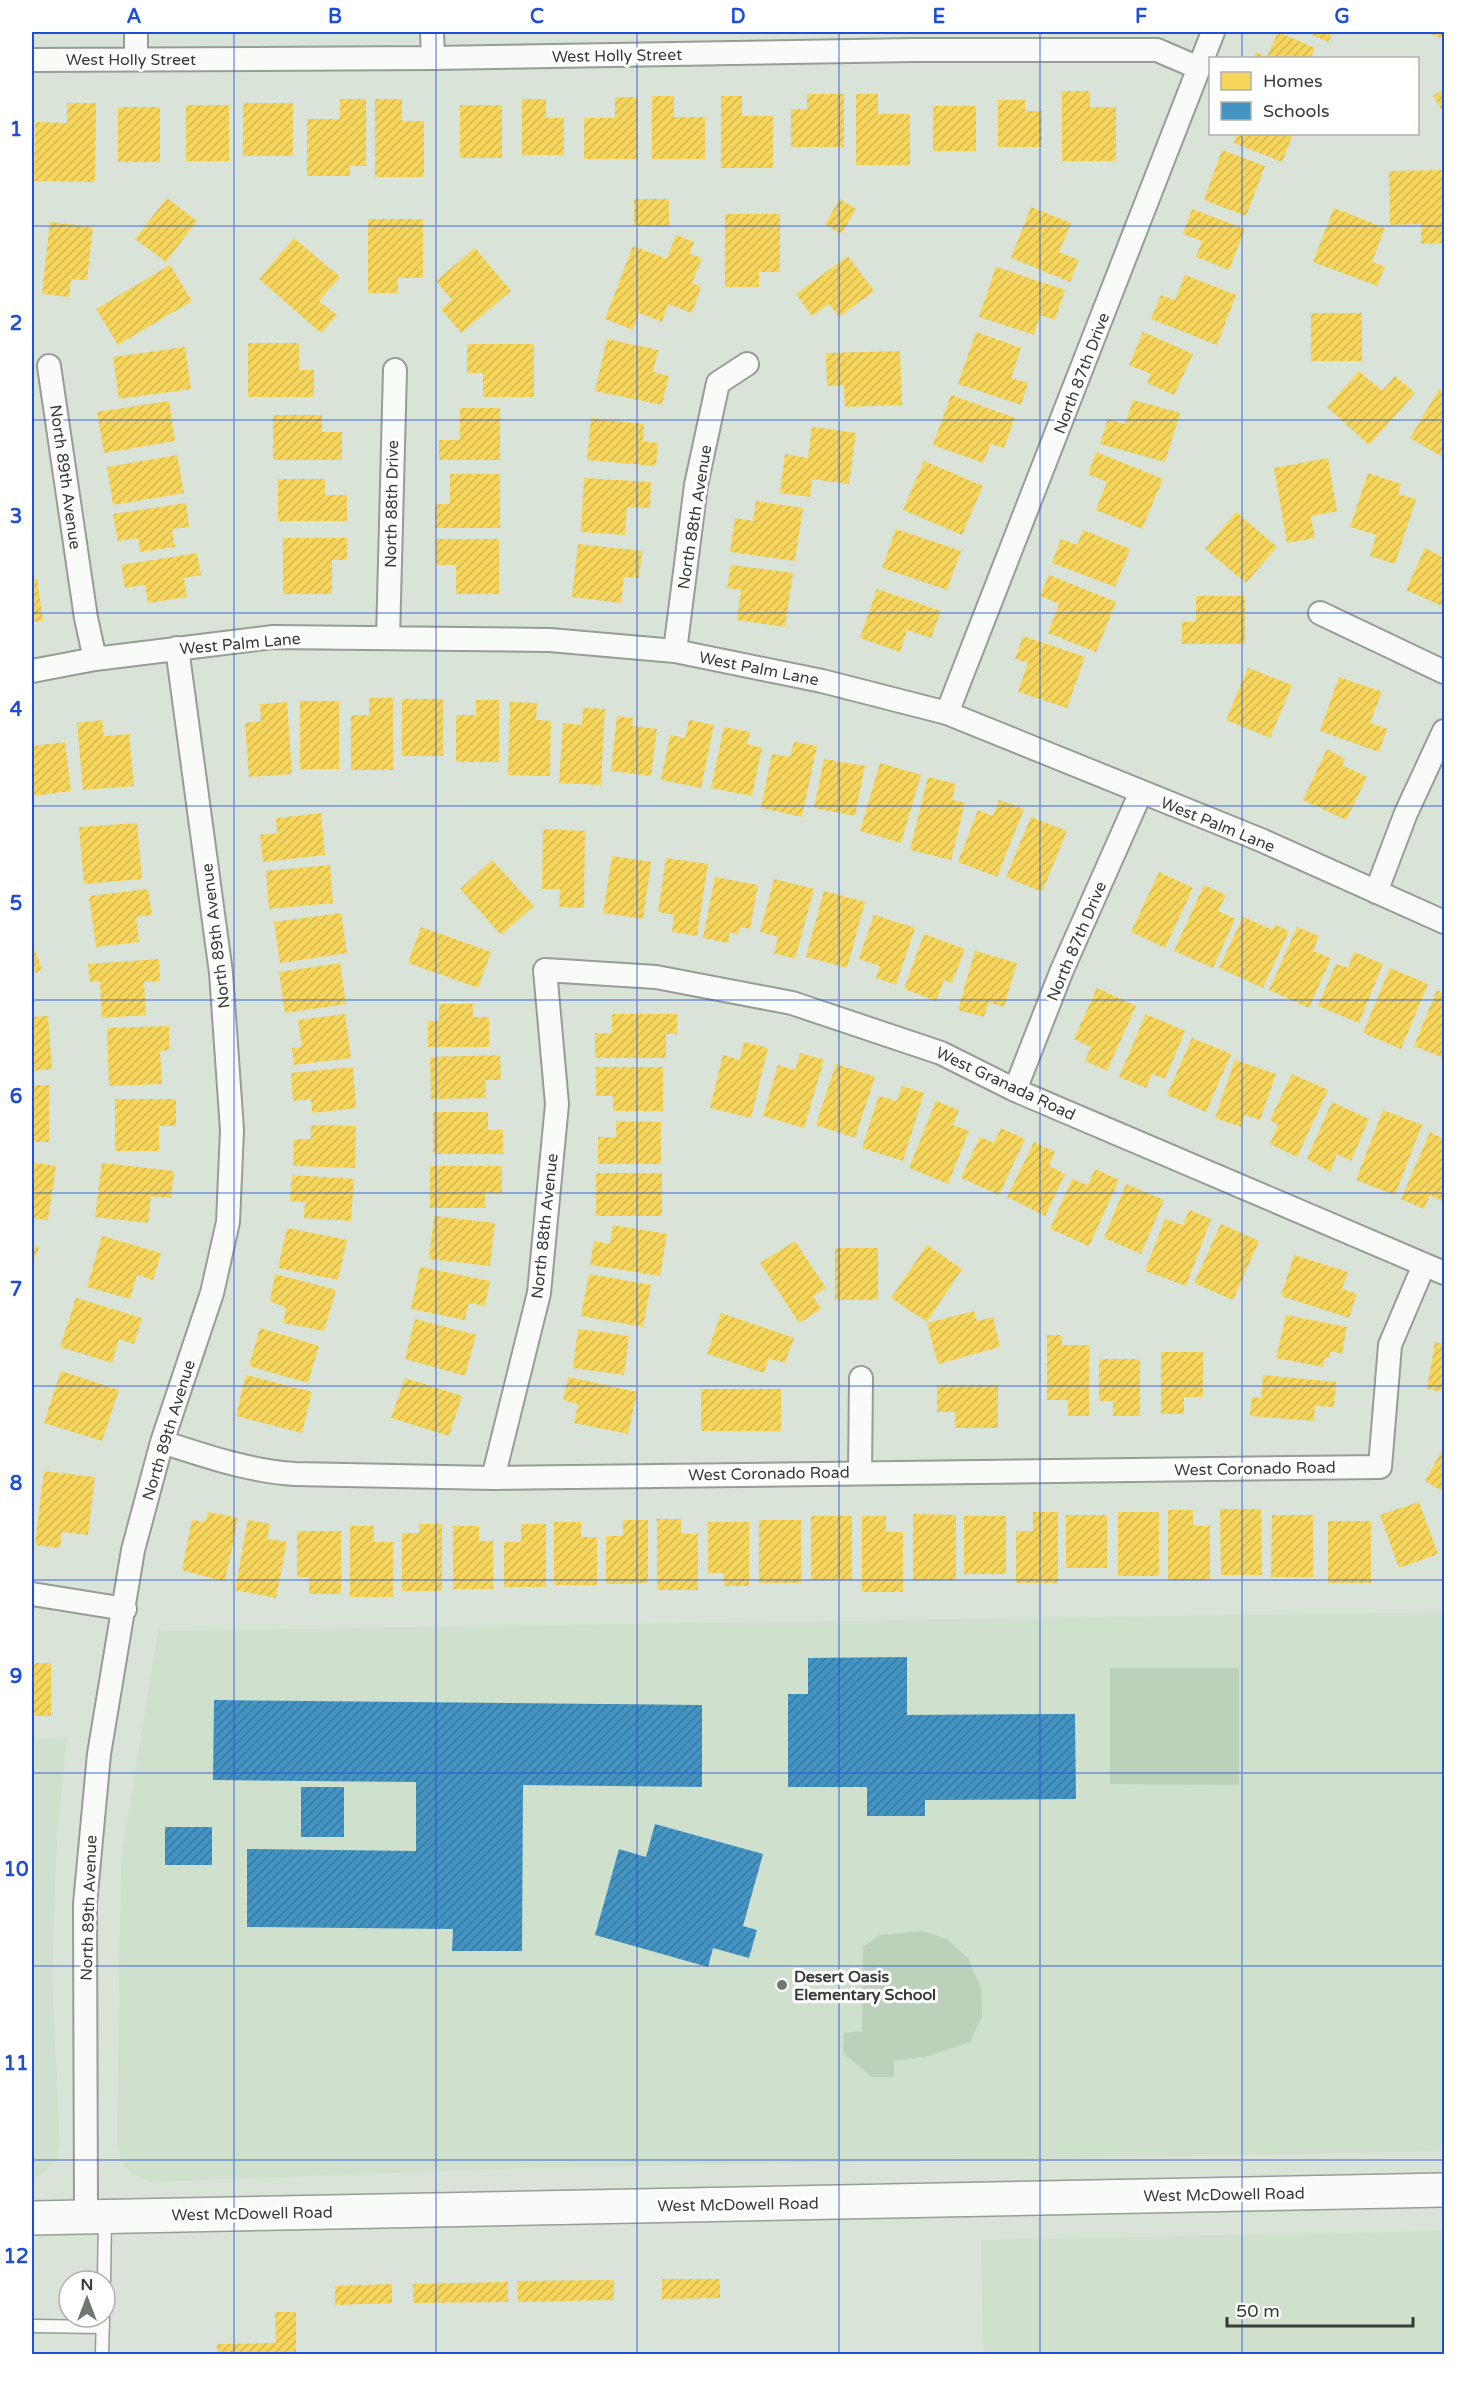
<svg xmlns="http://www.w3.org/2000/svg" width="1476" height="2386" font-family="'Varela Round',sans-serif">
  <style>
    .built { fill: #cfe0cd }
    .pitch { fill: #bbd1ba }
    .homes { fill: url(#homes-hatch) }
    .schools { fill: url(#schools-hatch) }
    .lines { fill: none; stroke-linecap: round; stroke-linejoin: round }
    .lane-casing { stroke: #969d95; stroke-width: 15 }
    .street-casing { stroke: #969d95; stroke-width: 26 }
    .primary-casing { stroke: #969d95; stroke-width: 36 }
    .lane { stroke: #f9fbf9; stroke-width: 12 }
    .street { stroke: #f9fbf9; stroke-width: 22 }
    .primary { stroke: #f9fbf9; stroke-width: 33 }
    .grid { fill: none; stroke: #1d4ed8; stroke-width: 1.5; stroke-opacity: 0.55 }
    .poi-dot { fill: #6f776f; stroke: #fff; stroke-width: 2 }
    .labels { text-anchor: middle; stroke-width: 6; stroke-linejoin: round; paint-order: stroke }
    .street-label { font-size: 16px; fill: #363d36; stroke: #fff }
    .poi-label { font-size: 16px; font-weight: bold; fill: #363d36; stroke: #fff; text-anchor: start }
    .neatline { fill: none; stroke: #1d4ed8; stroke-width: 2 }
    .grid-label { font-size: 20px; text-anchor: middle; font-weight: bold; fill: #1d4ed8 }
  </style>
  <defs>
    <pattern id="homes-hatch" width="6" height="6" patternUnits="userSpaceOnUse" patternTransform="scale(1.5)"><rect width="6" height="6" fill="#f6d55c"/><path d="M-1 1l2-2M0 6l6-6M5 7l2-2" fill="none" stroke="#d4b851"/></pattern>
    <pattern id="schools-hatch" width="6" height="6" patternUnits="userSpaceOnUse" patternTransform="scale(1.5)"><rect width="6" height="6" fill="#4393c3"/><path d="M-1 1l2-2M0 6l6-6M5 7l2-2" fill="none" stroke="#39799f"/></pattern>
  </defs>
  <rect width="100%" height="100%" fill="#d9e3d8"/>
  <path class="built" d="M1444,1612V2151L522,2168L151,2182L133,2174L121,2161L117,2139L121,1860L158,1631Z
    M67,1738L57,1834L52,1977L60,2148L55,2162L43,2173L32,2180V1739Z
    M1444,2231V2354H983L981,2240Z"/>
  <path class="pitch" d="M1110,1668H1239V1785L1110,1784Z
    M923,1931L947,1939L968,1958L981,1989L982,2016L970,2042L925,2057L894,2061V2077H872L843,2053L844,2033L862,2031L863,1947L880,1935Z"/>
  <path class="homes" d="M1278,32L1315,48L1311,58H1253L1256,52L1267,57Z
    M1306,32H1333L1328,42Z
    M1426,32H1444V39Z
    M1444,89V114L1433,96Z
    M1062,91H1090V107H1116V161H1062Z
    M807,94H844V147H791V109H807Z
    M856,94H878V114H910V165H856Z
    M652,96H674V117H705V159H652Z
    M721,96H742V116H773V168H721Z
    M615,97H638V159H584V118H615Z
    M340,99H366V166H350V176H307V119H340Z
    M375,99H402V121H424V177H375Z
    M522,99H546V118H564V155H522Z
    M998,100H1025V111H1042V147H998Z
    M67,103H96L95,182L34,181L35,122L67,123Z
    M243,103H293V156H243Z
    M186,105H229V161H186Z
    M460,105H502V158H460Z
    M933,106H976V151H933Z
    M118,107H160V162H118Z
    M1237,134H1293L1282,162L1234,143Z
    M1222,150L1265,166L1246,216L1204,200Z
    M1444,170V243L1421,244V224L1390,225L1389,171Z
    M167,198L197,221L166,262L135,239Z
    M634,199H669V226H634Z
    M840,199L856,209L841,234L825,224Z
    M1031,207L1071,223L1059,252L1079,260L1070,282L1011,258Z
    M1334,208L1385,228L1372,262L1385,267L1377,286L1313,262Z
    M1192,209L1245,229L1229,270L1196,257L1202,241L1183,234Z
    M725,214H780V272H759V287H725Z
    M368,219H423V278H398V293H368Z
    M50,222L93,227L87,280L71,279L69,297L42,294Z
    M676,235L694,242L690,254L702,258L692,283L701,287L692,313L668,304L662,322L639,313L633,330L605,319L633,246L667,259Z
    M294,238L340,277L319,301L337,315L321,333L259,279Z
    M475,248L511,291L461,333L441,309L452,300L436,281Z
    M848,256L874,291L839,317L829,304L812,316L796,294Z
    M170,265L192,301L118,345L96,309Z
    M996,267L1065,290L1055,320L1040,315L1034,335L979,317Z
    M1185,275L1236,295L1217,345L1151,319L1161,295L1175,300Z
    M1311,313H1362V361H1311Z
    M976,332L1021,348L1011,378L1028,383L1021,405L958,384Z
    M1143,332L1193,354L1174,395L1147,383L1151,374L1129,365Z
    M607,339L658,350L653,372L669,376L662,405L595,391Z
    M248,343H299V370H314V397H248Z
    M467,344H534V397H483V373H467Z
    M185,347L191,389L119,399L113,357Z
    M900,351L902,405L845,407L844,385L827,386L826,353Z
    M1359,371L1382,391L1395,376L1415,393L1369,445L1327,407Z
    M1439,389L1444,392V458L1410,438Z
    M951,395L1015,418L1004,448L991,444L983,463L933,445Z
    M1133,400L1180,413L1165,462L1100,444L1108,419L1125,424Z
    M169,401L175,441L104,453L97,412Z
    M460,408H500V460H439V440H460Z
    M273,415H322V432H342V460H273Z
    M591,418L644,424L643,441L658,443L656,466L587,460Z
    M812,427L856,433L849,484L812,479L810,497L780,493L785,454L808,458Z
    M1096,452L1163,479L1142,529L1096,510L1107,482L1088,474Z
    M177,455L184,493L113,505L107,467Z
    M1328,458L1337,511L1311,516L1315,538L1287,543L1274,468Z
    M924,461L983,486L962,535L903,510Z
    M1368,473L1401,484L1398,494L1416,499L1395,564L1370,556L1376,535L1350,527Z
    M450,474H500V528H435V504H450Z
    M584,478L651,482L650,508L627,507L625,535L581,532Z
    M278,479H325V495H347V521H278Z
    M756,501L803,508L795,561L730,552L735,518L753,521Z
    M186,503L189,527L172,529L175,547L140,552L138,538L118,541L113,514Z
    M1236,512L1277,547L1246,583L1205,549Z
    M896,529L961,551L947,590L882,568Z
    M1083,530L1130,549L1115,587L1052,563L1061,539L1077,545Z
    M283,538H347V560H332V594H283Z
    M436,539H499V594H456V565H436Z
    M578,544L642,551L639,578L624,577L621,603L572,597Z
    M1425,548L1444,558V607L1406,590Z
    M197,553L201,575L184,578L187,597L148,603L145,585L125,588L121,565Z
    M731,565L793,573L785,627L737,620L741,590L727,588Z
    M1049,575L1116,602L1096,652L1048,633L1059,604L1040,596Z
    M37,578L43,621L32,622V579Z
    M877,589L941,611L931,638L907,630L900,652L860,638Z
    M1196,596H1245V644H1182V622H1196Z
    M1023,636L1085,657L1067,708L1018,692L1028,663L1015,659Z
    M1248,668L1292,685L1270,738L1226,720Z
    M1339,677L1382,692L1370,723L1387,729L1379,752L1320,731Z
    M369,698H393V770H351V715H369Z
    M402,699H443V756H402Z
    M476,700H499V762H456V715H476Z
    M300,701H339V769H300Z
    M287,702L292,774L249,777L245,723L261,721L260,704Z
    M510,702L537,703L536,720L551,721L550,776L508,775Z
    M583,708L605,709L601,785L559,783L563,723L582,725Z
    M617,716L633,718L632,726L657,729L651,776L611,771Z
    M102,720L104,736L129,734L134,786L83,790L77,723Z
    M689,720L714,725L701,788L661,780L670,735L685,738Z
    M724,727L750,732L747,744L762,748L752,796L711,788Z
    M65,742L71,791L32,796V746Z
    M794,742L817,746L802,817L761,808L772,754L790,757Z
    M1327,749L1345,759L1342,765L1367,777L1346,820L1303,800Z
    M824,759L865,766L855,816L814,808Z
    M880,763L921,775L901,843L860,831Z
    M928,777L956,784L952,800L965,803L951,860L910,850Z
    M999,800L1024,809L997,877L958,862L978,810L993,816Z
    M321,813L325,855L263,862L260,835L277,833L276,818Z
    M1031,817L1067,831L1042,892L1006,877Z
    M137,823L142,879L84,884L79,827Z
    M543,829L585,831L584,908L559,907L560,889H542Z
    M612,856L651,862L643,919L603,913Z
    M666,858L708,864L697,936L672,932L674,915L658,912Z
    M492,860L534,906L501,935L460,889Z
    M330,865L333,903L269,909L266,871Z
    M1159,872L1193,888L1165,948L1131,932Z
    M715,877L758,885L750,929L740,927L738,935L730,932L728,943L703,938Z
    M774,879L814,889L795,959L774,953L778,937L760,932Z
    M1204,885L1226,895L1218,911L1235,919L1213,968L1174,951Z
    M148,889L152,915L136,917L139,942L96,947L89,896Z
    M824,891L865,902L847,968L806,957Z
    M341,913L347,953L280,963L274,922Z
    M874,915L915,928L896,985L876,978L880,966L859,959Z
    M1243,917L1273,930L1275,925L1289,931L1263,988L1219,968Z
    M421,927L491,952L478,988L408,963Z
    M1297,927L1319,936L1313,951L1331,958L1309,1008L1269,990Z
    M924,934L965,949L952,983L944,980L936,1001L904,989Z
    M32,941L42,970L32,974Z
    M975,951L1017,963L1004,1007L989,1002L984,1017L958,1010Z
    M1354,952L1383,964L1359,1023L1318,1006L1336,964L1348,968Z
    M159,959L160,981L144,982L146,1015L102,1018L100,981L90,982L88,964Z
    M340,963L346,1004L285,1013L279,972Z
    M1390,968L1428,984L1401,1049L1363,1033Z
    M1097,988L1136,1006L1107,1071L1085,1061L1091,1047L1074,1039Z
    M1437,990L1444,993V1058L1414,1046Z
    M439,1004H473V1017H489V1047H428V1021H439Z
    M345,1014L351,1058L294,1065L292,1048L302,1047L298,1020Z
    M612,1014H677V1034H666V1058H595V1033H612Z
    M1146,1014L1185,1031L1165,1079L1152,1074L1146,1088L1119,1077Z
    M48,1016L52,1069L32,1071V1017Z
    M169,1026V1050L160,1051L162,1084L109,1086L107,1028Z
    M1192,1038L1231,1054L1206,1112L1167,1095Z
    M744,1042L768,1048L751,1118L710,1108L723,1055L740,1060Z
    M800,1053L824,1060L804,1128L763,1116L778,1065L795,1070Z
    M500,1055L501,1080H485L486,1098L431,1099L430,1057Z
    M1235,1060L1276,1074L1260,1120L1245,1115L1241,1127L1215,1118Z
    M836,1064L875,1077L855,1138L816,1125Z
    M353,1067L356,1108L312,1113L311,1099L293,1101L291,1073Z
    M596,1067H663V1111H613V1096H596Z
    M1292,1074L1328,1090L1297,1157L1270,1144L1278,1125L1270,1120Z
    M32,1085H49V1142H32Z
    M902,1086L924,1093L903,1161L862,1148L879,1096L897,1101Z
    M115,1099H176V1126H159V1151H115Z
    M936,1101L959,1110L953,1125L969,1131L948,1184L909,1168Z
    M1332,1102L1369,1119L1351,1161L1337,1154L1330,1172L1307,1159Z
    M1383,1110L1422,1125L1395,1195L1356,1180Z
    M433,1112H488V1130H503V1154H433Z
    M616,1121L661,1122V1164H598V1137H616Z
    M311,1125L356,1126L355,1168L293,1166L294,1139H311Z
    M1001,1128L1025,1139L999,1195L961,1178L980,1137L994,1143Z
    M1430,1132L1444,1139V1202L1430,1195L1424,1209L1401,1199Z
    M1034,1142L1055,1152L1049,1166L1065,1174L1045,1216L1007,1197Z
    M32,1162L56,1166L48,1220L32,1218Z
    M102,1163L174,1171L171,1198L151,1196L148,1223L95,1217Z
    M430,1166H502V1193H485V1208H430Z
    M1095,1169L1119,1180L1089,1246L1050,1229L1072,1179L1088,1185Z
    M596,1173H662V1216H596Z
    M292,1175L354,1179L351,1221L304,1218L305,1202L290,1201Z
    M1126,1184L1164,1200L1141,1254L1104,1238Z
    M1189,1210L1211,1219L1186,1286L1145,1271L1165,1219L1183,1225Z
    M434,1216L495,1223L490,1266L429,1259Z
    M1221,1224L1259,1241L1233,1300L1194,1283Z
    M613,1225L667,1234L660,1276L590,1265L594,1241L610,1244Z
    M287,1228L347,1240L338,1280L278,1268Z
    M102,1236L161,1253L153,1280L137,1275L130,1299L87,1287Z
    M795,1241L826,1288L813,1296L821,1309L799,1323L760,1263Z
    M32,1245L39,1247L32,1268Z
    M927,1245L962,1269L927,1322L891,1298Z
    M835,1248H878V1300H835Z
    M1294,1255L1348,1272L1342,1289L1357,1294L1349,1318L1281,1296Z
    M420,1267L490,1281L485,1306L469,1303L465,1320L411,1309Z
    M275,1274L336,1290L324,1331L283,1323L286,1308L270,1301Z
    M589,1274L651,1285L643,1327L581,1316Z
    M76,1298L142,1318L134,1344L119,1339L112,1363L60,1347Z
    M974,1311L977,1321L993,1317L1000,1347L938,1364L927,1323Z
    M721,1313L794,1338L785,1363L769,1358L764,1373L707,1354Z
    M1286,1315L1347,1327L1342,1354L1331,1351L1329,1358L1325,1357L1323,1367L1276,1358Z
    M415,1319L476,1335L465,1376L405,1359Z
    M260,1328L319,1346L308,1383L249,1366Z
    M578,1329L629,1336L624,1375L573,1368Z
    M1047,1335H1062V1345H1089V1416H1068V1400H1047Z
    M1435,1342L1444,1344V1392L1427,1389Z
    M1161,1352H1203V1397H1184V1414H1161Z
    M1099,1359H1140V1416H1113V1401H1099Z
    M61,1371L119,1390L102,1441L44,1423Z
    M246,1375L312,1392L302,1433L236,1416Z
    M1263,1375L1336,1382L1334,1407L1315,1406L1314,1421L1250,1416L1252,1397L1261,1398Z
    M568,1377L637,1392L628,1434L574,1423L578,1404L563,1400Z
    M405,1378L462,1396L449,1436L391,1418Z
    M937,1385H998V1428H955V1412H937Z
    M701,1389H781V1431H701Z
    M1444,1447V1492L1425,1481Z
    M44,1471L95,1477L88,1535L62,1532L60,1548L35,1545Z
    M1419,1502L1438,1554L1399,1568L1380,1515Z
    M1220,1509H1261L1262,1575H1221Z
    M1168,1510H1193V1526H1210V1580H1168Z
    M208,1512L238,1518L225,1582L182,1570L192,1520L205,1522Z
    M1033,1512H1058V1583H1016V1531H1033Z
    M1118,1512H1159V1576H1118Z
    M913,1514L956,1515V1580H913Z
    M1066,1515H1107V1568H1066Z
    M1272,1515H1313V1577H1271Z
    M811,1516H852V1580H811Z
    M862,1516H886V1532H903V1592H862Z
    M964,1516H1006V1574H964Z
    M657,1519H681V1534H698V1590H657Z
    M248,1520L270,1524L267,1539L287,1542L276,1598L235,1590Z
    M623,1520H648V1583L606,1584V1536H623Z
    M759,1520H801V1583H759Z
    M1328,1521H1371V1583H1328Z
    M554,1522H581V1537H597V1585H554Z
    M708,1522H749V1586H724V1573H708Z
    M419,1524H442V1591H402V1533H419Z
    M521,1524H546V1587H504V1542H521Z
    M350,1526H374V1542H393V1597H350Z
    M453,1526H479V1541H493V1589H453Z
    M297,1531H341V1594H309V1577H297Z
    M32,1663H51V1716H32Z
    M662,2279H720V2298L662,2299Z
    M614,2280V2300L518,2302L517,2281Z
    M508,2282V2302L413,2303V2284Z
    M392,2284V2303L335,2305V2286Z
    M275,2312H296V2354H217V2344L276,2343Z"/>
  <path class="schools" d="M907,1657V1715L1075,1714L1076,1799L925,1800V1816H867V1787H788V1694H808V1658Z
    M214,1700L702,1705V1787L523,1785L522,1951H452L453,1929L247,1927V1849L416,1851V1782L213,1780Z
    M301,1787H344V1837H301Z
    M655,1824L763,1854L743,1926L757,1930L749,1958L713,1948L708,1967L595,1935L619,1849L646,1857Z
    M165,1827H212V1865H165Z"/>
  <g class="lines">
    <g class="lane-casing">
      <path id="lane" d="M104,2281L105,2217
        M32,2326L103,2327
        M102,2354L103,2317"/>
    </g>
    <g class="street-casing">
      <path id="street" d="M136,32V59
        M432,32L433,58
        M32,60L433,58L913,50H1157L1199,68
        M49,366L86,618L95,659
        M1320,613L1444,672
        M388,638L395,370
        M675,651L696,485L718,383L747,364
        M32,671L95,659L273,637L550,640L675,651L822,681L947,713L1261,840L1444,922
        M947,713L1213,32
        M1376,892L1406,813L1444,731
        M1015,1090L1062,970L1141,792
        M162,1442C206,1456 248,1471 295,1474L493,1478L1380,1467L1390,1345L1424,1265
        M860,1472L861,1378
        M493,1478L539,1293L557,1104L545,970L656,977L792,1003L941,1053L1015,1090L1444,1273
        M32,1594L125,1609
        M86,2217L85,1904L99,1754L133,1550L162,1442L212,1293L228,1222L232,1130L221,973L177,648"/>
    </g>
    <g class="primary-casing">
      <path id="primary" d="M32,2218L1444,2190"/>
    </g>
    <use href="#lane" class="lane"/>
    <use href="#street" class="street"/>
    <use href="#primary" class="primary"/>
  </g>
  <path class="grid" d="M234,32V2354M436,32V2354M637,32V2354M839,32V2354M1040,32V2354M1242,32V58M1242,134V2354M32,226H1444M32,420H1444M32,613H1444M32,806H1444M32,1000H1444M32,1193H1444M32,1386H1444M32,1580H1444M32,1773H1444M32,1966H1444M32,2160H1444"/>
  <circle class="poi-dot" cx="782" cy="1985" r="6"/>
  <g class="labels">
    <g class="street-label">
      <text transform="translate(617 55) rotate(-1)" y="6">West Holly Street</text>
      <text x="131" y="65">West Holly Street</text>
      <text transform="translate(1081 373) rotate(-69)" y="6">North 87th Drive</text>
      <text transform="translate(66 477) rotate(82)" y="6">North 89th Avenue</text>
      <text transform="translate(391 504) rotate(-89)" y="6">North 88th Drive</text>
      <text transform="translate(694 517) rotate(-81)" y="6">North 88th Avenue</text>
      <text transform="translate(240 643) rotate(-5)" y="6">West Palm Lane</text>
      <text transform="translate(759 668) rotate(11)" y="6">West Palm Lane</text>
      <text transform="translate(1218 824) rotate(22)" y="6">West Palm Lane</text>
      <text transform="translate(215 936) rotate(-97)" y="6">North 89th Avenue</text>
      <text transform="translate(1076 941) rotate(-67)" y="6">North 87th Drive</text>
      <text transform="translate(1006 1083) rotate(25)" y="6">West Granada Road</text>
      <text transform="translate(544 1226) rotate(-84)" y="6">North 88th Avenue</text>
      <text transform="translate(168 1430) rotate(-73)" y="6">North 89th Avenue</text>
      <text transform="translate(1255 1468) rotate(-1)" y="6">West Coronado Road</text>
      <text transform="translate(769 1473) rotate(-1)" y="6">West Coronado Road</text>
      <text transform="translate(88 1908) rotate(-88)" y="6">North 89th Avenue</text>
      <text transform="translate(1224 2194) rotate(-1)" y="6">West McDowell Road</text>
      <text transform="translate(738 2204) rotate(-1)" y="6">West McDowell Road</text>
      <text transform="translate(252 2213) rotate(-1)" y="6">West McDowell Road</text>
    </g>
    <g class="poi-label">
      <text x="794" y="1982">Desert Oasis<tspan x="794" dy="18">Elementary School</tspan></text>
    </g>
  </g>
  <rect width="1476" height="2386" fill="none" stroke="#ffffff" stroke-width="66"/>
  <rect x="1209" y="57" width="210" height="78" fill="#ffffff" stroke="#afb1af" stroke-width="1.5"/>
  <rect x="1221" y="72" width="30" height="18" fill="#f6d55c" stroke="#afb1af" stroke-width="1.5"/>
  <text x="1263" y="87" font-size="18" fill="#363d36">Homes</text>
  <rect x="1221" y="102" width="30" height="18" fill="#4393c3" stroke="#afb1af" stroke-width="1.5"/>
  <text x="1263" y="117" font-size="18" fill="#363d36">Schools</text>
  <g transform="translate(87 2299)"><circle r="28" fill="#ffffff" stroke="#afb1af" stroke-width="1.5"/>
  <path d="M0-4.5L10 22L0 15L-10 22Z" fill="#6f776f"/>
  <text y="-9" font-size="16" font-weight="bold" text-anchor="middle" fill="#363d36">N</text>
  </g>
  <path d="M1227 2317v9h186v-9" fill="none" stroke="#363d36" stroke-width="3"/>
  <text x="1236" y="2317" font-size="18" fill="#363d36" stroke="#ffffff" stroke-width="4.5" paint-order="stroke">50 m</text>
  <rect x="33" y="33" width="1410" height="2320" class="neatline"/>
  <g class="grid-label">
    <text x="134" y="23">A</text>
    <text x="335" y="23">B</text>
    <text x="537" y="23">C</text>
    <text x="738" y="23">D</text>
    <text x="939" y="23">E</text>
    <text x="1141" y="23">F</text>
    <text x="1342" y="23">G</text>
    <text x="16" y="136">1</text>
    <text x="16" y="330">2</text>
    <text x="16" y="523">3</text>
    <text x="16" y="716">4</text>
    <text x="16" y="910">5</text>
    <text x="16" y="1103">6</text>
    <text x="16" y="1296">7</text>
    <text x="16" y="1490">8</text>
    <text x="16" y="1683">9</text>
    <text x="16" y="1876">10</text>
    <text x="16" y="2070">11</text>
    <text x="16" y="2263">12</text>
  </g>
</svg>
